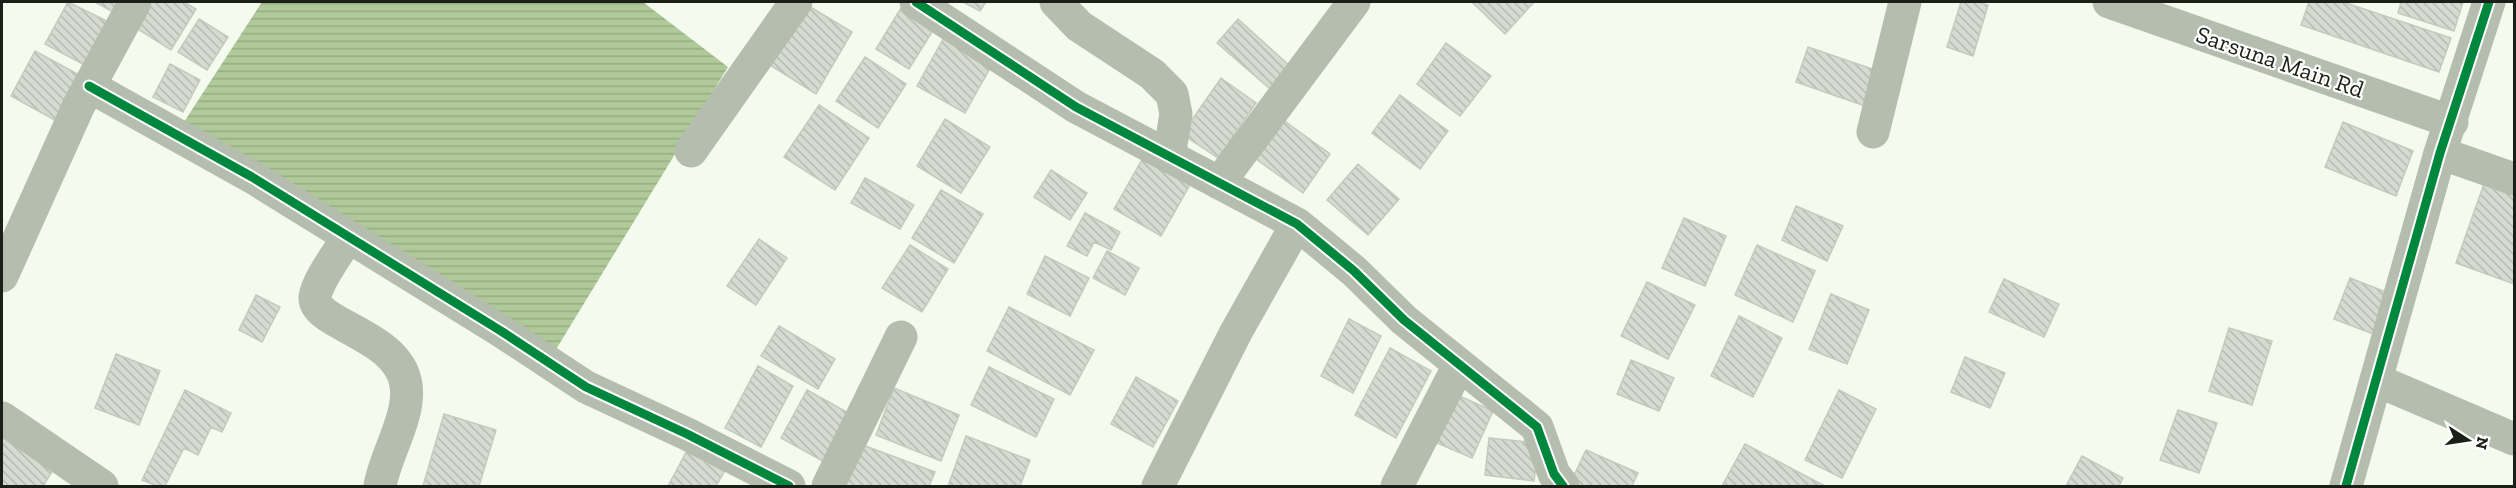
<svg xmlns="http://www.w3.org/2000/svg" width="2516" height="488" font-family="'Zilla Slab',serif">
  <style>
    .water { fill: url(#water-rules) }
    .building { fill: url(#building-back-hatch); stroke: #c5cac0; stroke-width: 1.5 }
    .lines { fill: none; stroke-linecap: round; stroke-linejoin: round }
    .minor { stroke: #b5bdae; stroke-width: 33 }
    .cycleway-casing { stroke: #fff; stroke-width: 13 }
    .cycleway { stroke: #00873e; stroke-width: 9 }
    .labels { text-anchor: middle; stroke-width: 4.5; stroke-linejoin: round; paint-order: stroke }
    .street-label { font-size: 24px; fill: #1b1f18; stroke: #fff }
  </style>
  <defs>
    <pattern id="water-rules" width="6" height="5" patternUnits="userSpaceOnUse" patternTransform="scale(1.5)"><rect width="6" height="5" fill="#afc999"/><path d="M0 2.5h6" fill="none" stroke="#96ac83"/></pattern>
    <pattern id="building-back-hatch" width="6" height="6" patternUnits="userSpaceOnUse" patternTransform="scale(1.5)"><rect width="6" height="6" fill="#d6dbd1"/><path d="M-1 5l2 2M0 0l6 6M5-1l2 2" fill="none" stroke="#b7bcb3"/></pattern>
  </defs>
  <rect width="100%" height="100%" fill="#f4faee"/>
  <path class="water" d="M262,2H643L728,67L552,356L184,122Z"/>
  <path class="building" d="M68,2L113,24L90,68L45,44Z
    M95,2H122L115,13Z
    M148,2H184L196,9L171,50L133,26Z
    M802,2L852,32L816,94L765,62Z
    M963,2H986L980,11Z
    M1472,2H1534L1505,34Z
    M1961,2H1977L1988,5L1973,56L1947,47Z
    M2309,2H2343L2451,38L2439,72L2301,25Z
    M2401,2H2463L2454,31L2398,13Z
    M904,3L937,24L909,69L876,49Z
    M199,19L228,37L207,70L178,52Z
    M1238,19L1290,66L1270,89L1217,43Z
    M946,34L994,61L965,113L917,86Z
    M1446,43L1491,76L1460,116L1417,84Z
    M1808,47L1881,72L1868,107L1796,82Z
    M35,51L85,78L60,123L11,96Z
    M865,57L906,84L878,128L836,101Z
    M170,64L200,80L183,112L153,97Z
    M1221,78L1256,103L1218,158L1182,134Z
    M1400,95L1448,131L1420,169L1372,133Z
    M819,105L869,138L835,190L784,157Z
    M1279,117L1330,154L1303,193L1252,156Z
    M945,119L990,147L961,193L917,166Z
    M2343,122L2413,151L2396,196L2325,167Z
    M1144,156L1191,183L1161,236L1114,209Z
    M1358,164L1399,199L1368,235L1327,200Z
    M1051,170L1087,193L1070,220L1034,197Z
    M865,178L914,205L900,229L851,203Z
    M2485,181L2514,191V284L2456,263Z
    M941,190L983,214L954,263L912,238Z
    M1796,206L1843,226L1827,261L1782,240Z
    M1085,213L1120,232L1111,250L1094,242L1087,256L1067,246Z
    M1684,218L1726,236L1705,286L1662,268Z
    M759,239L787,258L756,305L727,286Z
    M910,245L948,269L922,312L882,288Z
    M1757,245L1815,271L1793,322L1735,295Z
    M1107,251L1139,268L1125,295L1093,278Z
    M1045,256L1089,278L1070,316L1027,294Z
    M2350,278L2391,294L2376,335L2334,319Z
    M2004,279L2059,304L2044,337L1989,312Z
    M1647,282L1695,305L1668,359L1621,336Z
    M1831,294L1869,310L1847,364L1809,349Z
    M256,295L280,307L262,342L239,330Z
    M1009,307L1094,350L1070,395L987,351Z
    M1739,316L1782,338L1753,397L1711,376Z
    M1349,319L1381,336L1353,393L1321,376Z
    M779,326L835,359L818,389L761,356Z
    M2229,328L2272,341L2252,405L2209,391Z
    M1390,348L1431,371L1396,438L1355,415Z
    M116,354L160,371L139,425L95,408Z
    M1965,357L2005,373L1990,408L1951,392Z
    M1631,360L1674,378L1659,411L1617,394Z
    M758,366L793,386L761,447L725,428Z
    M989,367L1054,399L1036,437L971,405Z
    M1136,377L1178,401L1153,447L1111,424Z
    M894,388L959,415L941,461L876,435Z
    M185,390L231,413L222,432L211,427L198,455L184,448L165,486H157L142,480Z
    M807,390L854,416L828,464L781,438Z
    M1839,390L1876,409L1842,478L1805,460Z
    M1457,395L1493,411L1472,458L1435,442Z
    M2178,410L2217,423L2199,473L2160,460Z
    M444,414L496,430L479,486H423Z
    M2,434L55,467L43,486H2Z
    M966,436L1030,460L1020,486H948Z
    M1489,438L1539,443L1534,481L1485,475Z
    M860,444L935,472L929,486H845Z
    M1745,444L1823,485L1822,486H1722Z
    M689,447L727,467L716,486H668Z
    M1586,450L1638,473L1632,486H1569Z
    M2082,456L2123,478L2119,486H2072L2067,484Z"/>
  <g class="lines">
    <path class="minor" d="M916,2L1076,107L1297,224L1354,271L1404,320L1537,427L1554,474L1563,486
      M1056,2L1079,26L1152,74L1172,94L1176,114L1169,157
      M2109,2L2452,122
      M89,86L252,177L501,331L586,387L687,434L789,486
      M1873,132L1905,2
      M691,151L796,2
      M2440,153L2514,179
      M1219,183L1354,2
      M348,237C339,252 317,281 315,297C313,325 399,334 406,385C411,416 385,455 380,486
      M2,276L79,105L135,2
      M2376,380L2514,439
      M2,418L102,486
      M828,486L901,337
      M1158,486L1236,332L1297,224
      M1397,486L1459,365
      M2346,486L2440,153L2489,2"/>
    <g class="cycleway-casing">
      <path id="cycleway" d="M916,2L1076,107L1297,224L1354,271L1404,320L1537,427L1554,474L1563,486
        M89,86L252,177L501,331L586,387L687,434L789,486
        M2346,486L2440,153L2489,2"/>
    </g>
    <use href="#cycleway" class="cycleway"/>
  </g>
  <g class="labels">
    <g class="street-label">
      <text transform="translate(2280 62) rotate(19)" y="8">Sarsuna Main Rd</text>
    </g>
  </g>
  <rect width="2516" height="488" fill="none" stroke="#1b1f18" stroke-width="6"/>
  <g transform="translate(2468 440) rotate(102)" stroke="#ffffff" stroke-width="4.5" paint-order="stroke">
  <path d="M0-4.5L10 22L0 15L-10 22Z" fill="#1b1f18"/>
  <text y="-9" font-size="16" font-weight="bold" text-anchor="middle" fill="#1b1f18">N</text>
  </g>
</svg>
